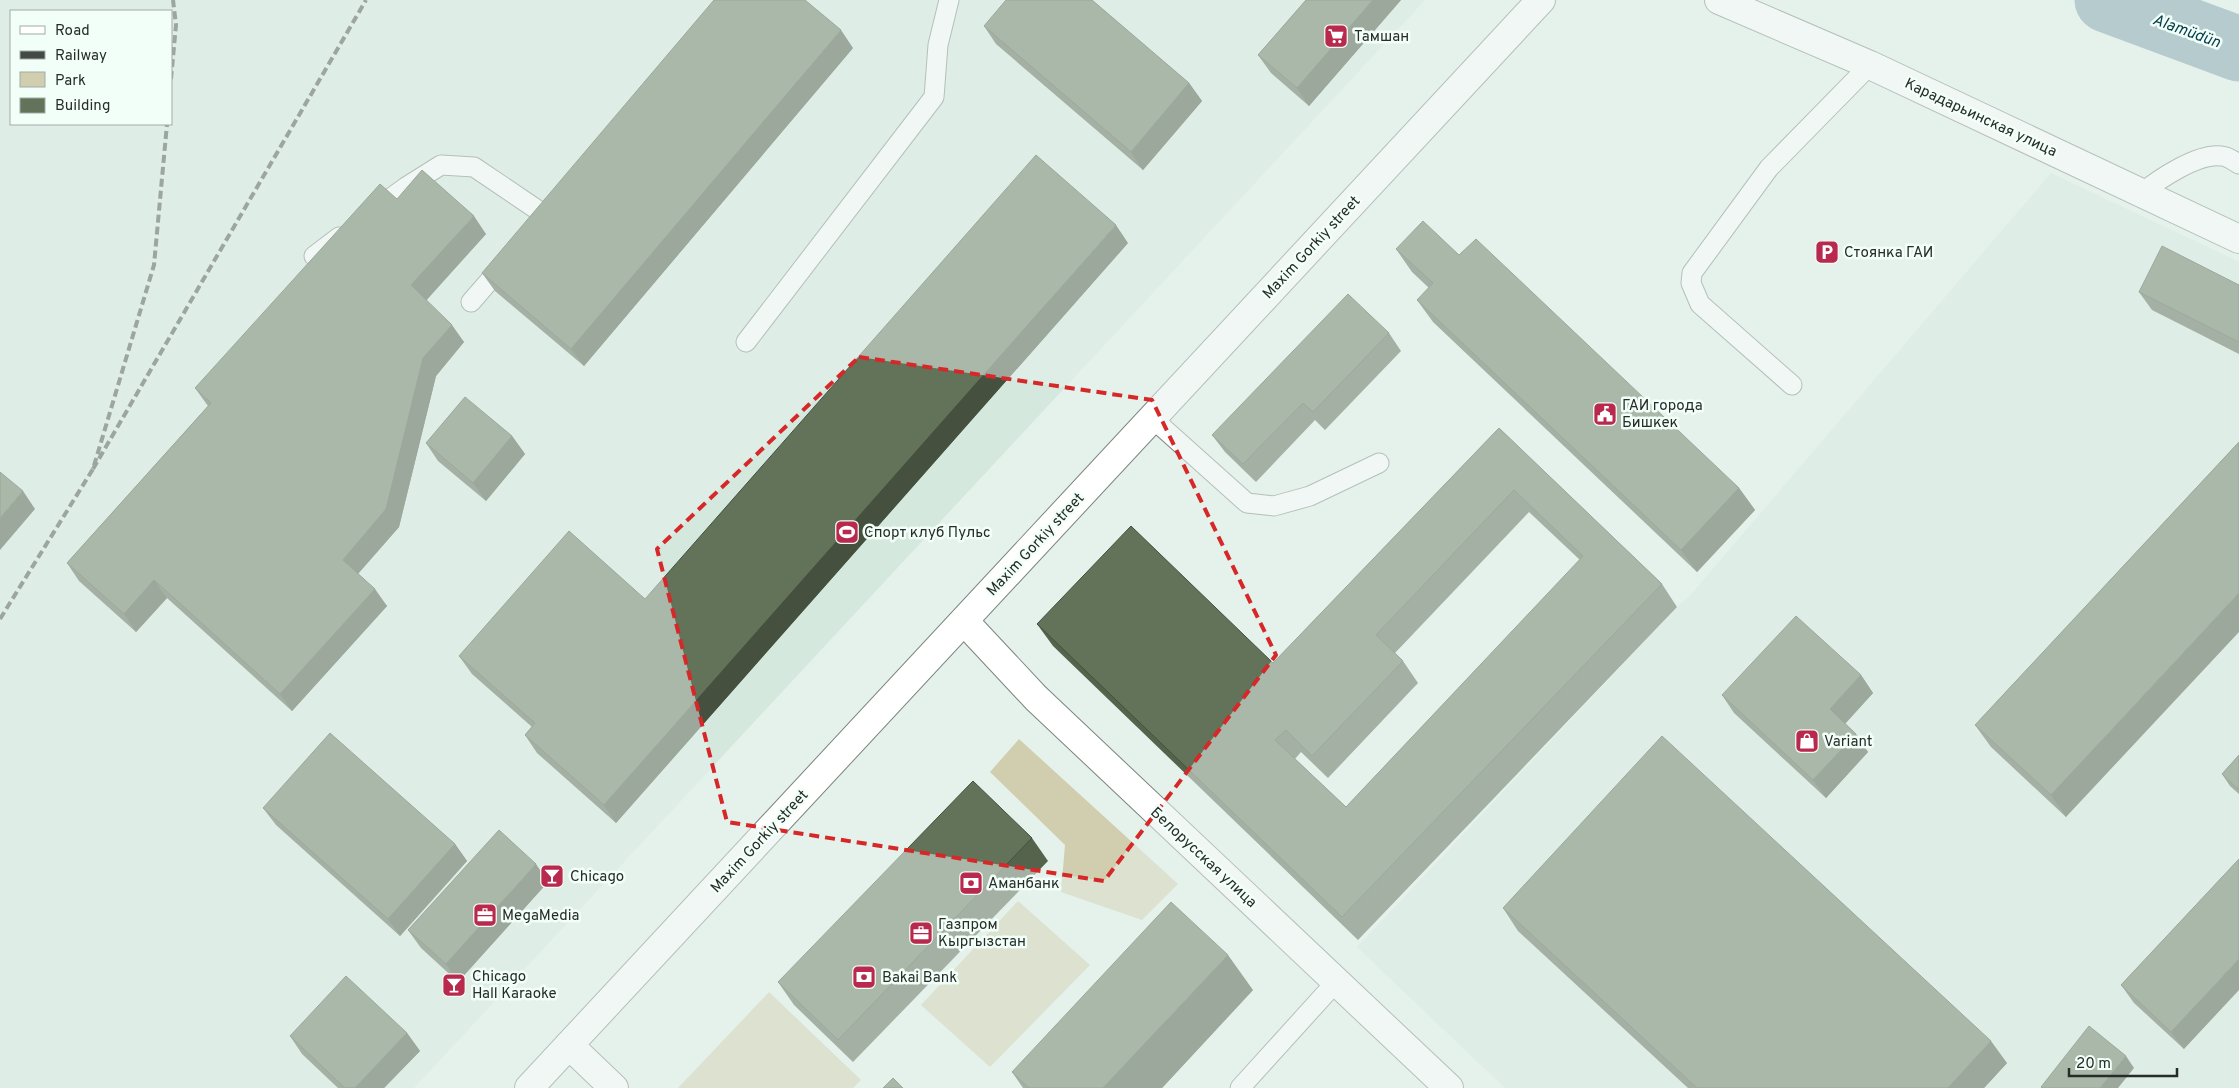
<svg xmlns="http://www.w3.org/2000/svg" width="2239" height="1088" font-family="Overpass,sans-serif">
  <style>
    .built { fill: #d4e8de; fill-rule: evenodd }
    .green { fill: #d1ceaf }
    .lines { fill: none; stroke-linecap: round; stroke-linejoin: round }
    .river { stroke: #7b9eac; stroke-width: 65 }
    .lane-casing { stroke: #7a857f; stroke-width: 21 }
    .street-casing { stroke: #7a857f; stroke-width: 30 }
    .secondary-casing { stroke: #7a857f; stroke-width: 30 }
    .primary-casing { stroke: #7a857f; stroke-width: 30 }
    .lane { stroke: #fff; stroke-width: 19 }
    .street { stroke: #fff; stroke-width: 28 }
    .secondary { stroke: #fff; stroke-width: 28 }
    .primary { stroke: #fff; stroke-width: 28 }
    .rail { stroke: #434945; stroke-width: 4; stroke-dasharray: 8 4; stroke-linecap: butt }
    .wall { fill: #55634d; fill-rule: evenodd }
    .shaded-wall { fill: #45503e }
    .building { fill: #637359; stroke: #45503e; fill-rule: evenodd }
    .marked { fill: none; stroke: #d62828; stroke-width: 4; stroke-dasharray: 10 6; stroke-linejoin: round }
    .labels { text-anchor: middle; stroke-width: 5; stroke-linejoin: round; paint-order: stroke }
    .poi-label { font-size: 15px; fill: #272c29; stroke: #f2fff8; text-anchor: start }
    .street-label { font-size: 15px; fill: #272c29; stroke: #f2fff8 }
    .water-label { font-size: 16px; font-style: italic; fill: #053c4c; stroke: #f2fff8 }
  </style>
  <rect width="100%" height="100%" fill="#e5f1eb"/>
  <path class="built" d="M0,0H1425L414,1088H0ZM11,11H171V124H11Z
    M2051,173L2239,262V1088H1505L1357,947L1677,607L1689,597Z"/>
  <path class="green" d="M1019,739L1178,884L1142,920L1061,892L1065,845L990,772Z
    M1018,901L1090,965L990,1067L921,1005Z
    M769,992L861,1080L853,1088H678Z"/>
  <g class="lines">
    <path class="river" d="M2107,0L2239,49"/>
    <g class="lane-casing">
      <path id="lane" d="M2142,193C2159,179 2198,153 2221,156C2227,156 2234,161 2239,164
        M373,211L406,187L441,165L474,167L545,215
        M314,256L339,237
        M471,302L504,264
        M746,342L934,97L938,45L949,0
        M1792,385L1700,304L1691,283L1692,273L1769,168L1870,65
        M1152,418L1247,503L1274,506L1310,496L1379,463
        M1240,1088L1336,982"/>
    </g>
    <g class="street-casing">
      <path id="street" d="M964,621L1036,698L1449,1088
        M569,1045L614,1088"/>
    </g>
    <g class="secondary-casing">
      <path id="secondary" d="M1719,0L1870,65L2239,239"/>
    </g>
    <g class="primary-casing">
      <path id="primary" d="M529,1088L1541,0"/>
    </g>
    <use href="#lane" class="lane"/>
    <use href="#street" class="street"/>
    <use href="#secondary" class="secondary"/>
    <use href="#primary" class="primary"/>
    <path class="rail" d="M171,79L176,25L173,0
      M93,469L366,0
      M0,619L93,469L154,265L167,124"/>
  </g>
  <path class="wall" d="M1306,0H1401L1309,106L1271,73L1258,55Z
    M984,26L1189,83L1202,101L1143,170L996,44Z
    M853,48L584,366L495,291L482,273Z
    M397,199L486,234L426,300L464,342L436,376L399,527L358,574L387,606L292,711L167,598L136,632L79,581L67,563L208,406L195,388Z
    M1128,243L616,823L537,753L525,735L532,727L472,674L459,656L645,599Z
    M1396,249L1459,255L1739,488L1755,510L1697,572L1433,322L1417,300L1429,288L1412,272Z
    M2239,285V354L2152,310L2139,292Z
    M1389,333L1401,351L1325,430L1315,420L1256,482L1225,452L1212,435Z
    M1499,428L1662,584L1677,607L1358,940L1053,646L1037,624L1273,663ZM1529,512L1580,560L1346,807L1295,759L1301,752L1328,778L1418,683L1403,661L1395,653Z
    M512,436L525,454L486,501L438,461L426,443Z
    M2239,442L2066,817L1991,747L1975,725Z
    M1861,675L1873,693L1845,724L1868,752L1826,798L1734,713L1722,695Z
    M2239,755V794L2230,786L2222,774Z
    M263,808L455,844L467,861L400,936L276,825Z
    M1032,838L1048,861L853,1062L794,1005L778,982Z
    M2239,859L2184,1049L2134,1003L2121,985Z
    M548,882L458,982L421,948L408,930Z
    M1503,908L2007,1063L1984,1088H1688L1518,931Z
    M1253,990L1162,1088H1023L1012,1072Z
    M407,1033L420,1051L384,1088H338L302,1054L290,1036Z"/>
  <path class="shaded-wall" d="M1373,0H1401L1309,106L1297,88Z
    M841,30L853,48L584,366L571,349Z
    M1189,83L1202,101L1143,170L1131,152Z
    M474,216L486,234L424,303L411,285Z
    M1116,225L1128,243L616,823L604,805Z
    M452,325L464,342L436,376L399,527L355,577L343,560L423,358Z
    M512,436L525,454L486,501L473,483Z
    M1739,488L1755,510L1697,572L1681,550Z
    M23,491L35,509L0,550V518Z
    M154,580L167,598L136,632L124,614Z
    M375,589L387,606L292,711L280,694Z
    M2239,593V632L2066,817L2051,795Z
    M1861,675L1873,693L1842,727L1830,709Z
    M1856,734L1868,752L1826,798L1813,780Z
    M455,844L467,861L400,936L388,919Z
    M536,864L548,882L458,982L446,964Z
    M1228,955L1253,990L1162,1088H1103Z
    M2239,959V990L2184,1049L2171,1032Z
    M407,1033L420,1051L384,1088H355Z
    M1991,1041L2007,1063L1984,1088H1948Z
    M2126,1056L2134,1068L2118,1088H2100Z"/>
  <path class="building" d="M714,0H805L841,30L571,349L482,273Z
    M1006,0H1092L1189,83L1131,152L984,26Z
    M1306,0H1373L1297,88L1258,55Z
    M1036,155L1116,225L604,805L525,735L535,723L459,656L569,531L645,599Z
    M422,170L474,216L411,285L452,325L423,358L386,509L343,560L375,589L280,694L154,580L124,614L67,563L211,403L195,388L380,184L397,199Z
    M1423,221L1459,255L1476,239L1739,488L1681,550L1417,300L1433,283L1396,249Z
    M2162,246L2239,285V342L2139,292Z
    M1348,294L1389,333L1313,412L1303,403L1243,464L1212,435Z
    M465,397L512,436L473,483L426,443Z
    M1499,428L1662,584L1342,917L1037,624L1131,526L1273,663ZM1514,490L1583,556L1346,807L1275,740L1286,730L1312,756L1403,661L1376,635Z
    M2239,442V593L2051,795L1975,725Z
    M0,472L23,491L0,518Z
    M1796,616L1861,675L1830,709L1856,734L1813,780L1722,695Z
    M330,733L455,844L388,919L263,808Z
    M1662,736L1991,1041L1948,1088H1697L1503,908Z
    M2239,755V790L2222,774Z
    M973,781L1032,838L838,1040L778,982Z
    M499,830L536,864L446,964L408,930Z
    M2239,859V959L2171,1032L2121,985Z
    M1171,902L1228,955L1103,1088H1029L1012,1072Z
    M346,976L407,1033L355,1088H345L290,1036Z
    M2089,1026L2126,1056L2100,1088H2042L2041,1087Z
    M893,1078L903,1088H883Z"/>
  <path d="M0 0H2239V1088H0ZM859,357L1152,400L1276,655L1104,881L727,822L657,549Z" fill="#e5f1eb" fill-opacity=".55" fill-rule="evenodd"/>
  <path class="marked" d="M859,357L1152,400L1276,655L1104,881L727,822L657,549Z"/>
  <defs>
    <g id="supermarket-square" transform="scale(1.25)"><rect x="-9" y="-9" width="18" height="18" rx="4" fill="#b9294e" stroke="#f2fff8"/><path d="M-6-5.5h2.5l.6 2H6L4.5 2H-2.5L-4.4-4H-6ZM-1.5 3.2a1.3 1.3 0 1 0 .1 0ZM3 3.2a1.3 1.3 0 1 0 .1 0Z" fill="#fff"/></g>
    <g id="parking-square" transform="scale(1.25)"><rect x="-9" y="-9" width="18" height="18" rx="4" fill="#b9294e" stroke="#f2fff8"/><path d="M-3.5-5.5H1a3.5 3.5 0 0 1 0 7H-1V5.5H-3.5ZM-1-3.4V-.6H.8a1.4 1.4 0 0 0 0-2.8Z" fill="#fff"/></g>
    <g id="civic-square" transform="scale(1.25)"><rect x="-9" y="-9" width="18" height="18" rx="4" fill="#b9294e" stroke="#f2fff8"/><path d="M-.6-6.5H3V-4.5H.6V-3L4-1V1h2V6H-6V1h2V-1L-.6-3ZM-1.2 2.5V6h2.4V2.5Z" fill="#fff"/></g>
    <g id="stadium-square" transform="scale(1.25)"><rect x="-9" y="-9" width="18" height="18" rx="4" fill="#b9294e" stroke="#f2fff8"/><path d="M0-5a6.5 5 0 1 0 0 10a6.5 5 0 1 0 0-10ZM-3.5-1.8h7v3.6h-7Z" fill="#fff"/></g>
    <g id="shop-square" transform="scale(1.25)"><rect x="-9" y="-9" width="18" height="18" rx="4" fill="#b9294e" stroke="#f2fff8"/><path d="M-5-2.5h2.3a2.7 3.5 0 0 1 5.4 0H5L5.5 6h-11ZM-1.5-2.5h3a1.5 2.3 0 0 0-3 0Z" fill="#fff"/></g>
    <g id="bar-square" transform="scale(1.25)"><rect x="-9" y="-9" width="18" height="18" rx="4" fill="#b9294e" stroke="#f2fff8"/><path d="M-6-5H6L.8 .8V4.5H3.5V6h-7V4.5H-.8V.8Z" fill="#fff"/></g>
    <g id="bank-square" transform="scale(1.25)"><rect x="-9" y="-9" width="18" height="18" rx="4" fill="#b9294e" stroke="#f2fff8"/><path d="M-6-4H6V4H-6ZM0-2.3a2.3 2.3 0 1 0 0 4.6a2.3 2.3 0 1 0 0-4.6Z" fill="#fff"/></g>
    <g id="office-square" transform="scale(1.25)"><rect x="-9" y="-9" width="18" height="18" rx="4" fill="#b9294e" stroke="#f2fff8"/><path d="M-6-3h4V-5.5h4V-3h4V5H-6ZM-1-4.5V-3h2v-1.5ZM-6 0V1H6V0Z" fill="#fff"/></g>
  </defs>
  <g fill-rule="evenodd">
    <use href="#supermarket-square" x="1336" y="36"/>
    <use href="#parking-square" x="1827" y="252"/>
    <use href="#civic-square" x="1605" y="414"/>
    <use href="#stadium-square" x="847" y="532"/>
    <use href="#shop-square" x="1807" y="741"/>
    <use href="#bar-square" x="552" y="876"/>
    <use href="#bank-square" x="971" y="883"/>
    <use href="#office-square" x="485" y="915"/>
    <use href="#office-square" x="921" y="933"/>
    <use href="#bank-square" x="864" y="977"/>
    <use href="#bar-square" x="454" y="985"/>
  </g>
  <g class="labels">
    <g class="poi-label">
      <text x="1354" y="41">Тамшан</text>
      <text x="1844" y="257">Стоянка ГАИ</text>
      <text x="1622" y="410">ГАИ города<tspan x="1622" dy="17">Бишкек</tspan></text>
      <text x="864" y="537">Спорт клуб Пульс</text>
      <text x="1824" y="746">Variant</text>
      <text x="570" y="881">Chicago</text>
      <text x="988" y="888">Аманбанк</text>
      <text x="502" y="920">MegaMedia</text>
      <text x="938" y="929">Газпром<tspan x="938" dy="17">Кыргызстан</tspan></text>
      <text x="472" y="981">Chicago<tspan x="472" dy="17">Hall Karaoke</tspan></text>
      <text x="882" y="982">Bakai Bank</text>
    </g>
    <g class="street-label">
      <text transform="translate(1981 117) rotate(25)" y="5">Карадарьинская улица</text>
      <text transform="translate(1311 247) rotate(-47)" y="5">Maxim Gorkiy street</text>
      <text transform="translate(1035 544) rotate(-47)" y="5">Maxim Gorkiy street</text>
      <text transform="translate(759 841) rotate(-47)" y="5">Maxim Gorkiy street</text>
      <text transform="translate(1204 857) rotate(43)" y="5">Белорусская улица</text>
    </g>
    <g class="water-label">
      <text transform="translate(2187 30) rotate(20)" y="6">Alamüdün</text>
    </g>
  </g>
  <rect x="10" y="10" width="162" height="115" fill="#f2fff8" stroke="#a1aba5"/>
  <rect x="20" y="26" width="25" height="8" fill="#ffffff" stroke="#a1aba5"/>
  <text x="55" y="35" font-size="15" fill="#272c29">Road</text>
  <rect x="20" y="51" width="25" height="8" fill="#434945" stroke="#a1aba5"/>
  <text x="55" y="60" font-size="15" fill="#272c29">Railway</text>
  <rect x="20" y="72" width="25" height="15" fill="#d1ceaf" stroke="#a1aba5"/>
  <text x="55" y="85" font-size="15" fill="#272c29">Park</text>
  <rect x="20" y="98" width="25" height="15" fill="#637359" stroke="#a1aba5"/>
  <text x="55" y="110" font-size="15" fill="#272c29">Building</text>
  <path d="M2069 1068v8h108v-8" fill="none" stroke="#272c29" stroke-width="2.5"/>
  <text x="2076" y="1068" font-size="15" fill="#272c29" stroke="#f2fff8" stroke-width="4" paint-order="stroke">20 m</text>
</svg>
